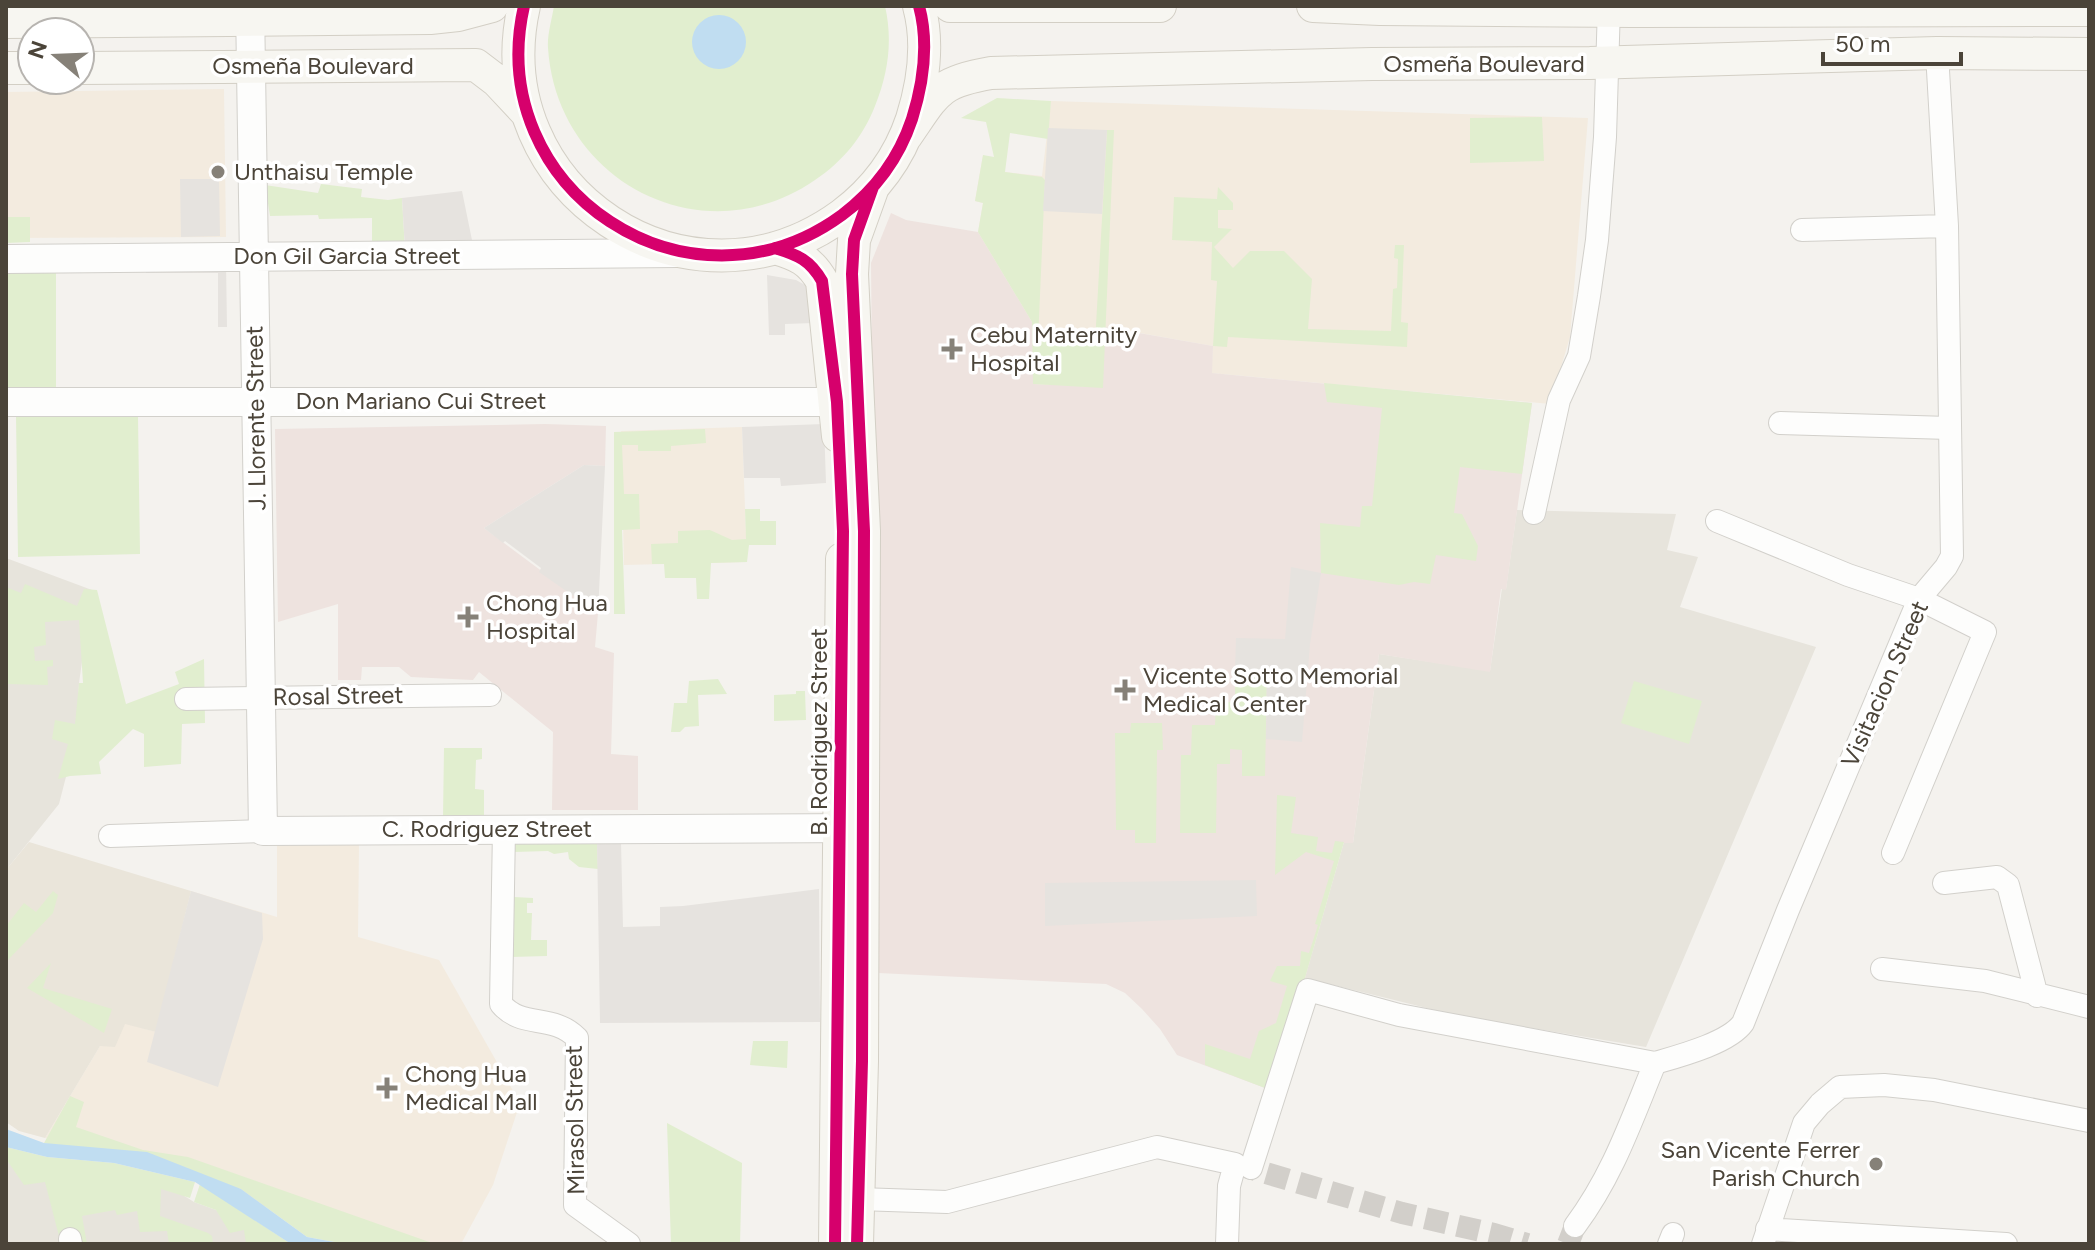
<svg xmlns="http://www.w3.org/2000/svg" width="2095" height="1250" font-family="Figtree,sans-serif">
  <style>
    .residential { fill: #e7e4dc }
    .commercial { fill: #f3ebdf }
    .education { fill: #eae5da }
    .medical { fill: #eee3df }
    .green { fill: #e1eecf }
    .parking { fill: #e6e3df }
    .water { fill: #c0ddf1 }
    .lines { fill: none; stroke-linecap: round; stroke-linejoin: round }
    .minor-tunnel { stroke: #d2cfca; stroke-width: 22; stroke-dasharray: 22 11; stroke-linecap: butt }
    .minor-casing { stroke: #d2d0cb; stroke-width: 24 }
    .tertiary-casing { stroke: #d2d0cb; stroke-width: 30 }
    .secondary-casing { stroke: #d3cfc5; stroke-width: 34 }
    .minor { stroke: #fdfdfc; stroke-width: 22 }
    .tertiary { stroke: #fdfdfc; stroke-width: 28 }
    .secondary { stroke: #f7f6f1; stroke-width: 32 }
    .cycleway-casing { stroke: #fff; stroke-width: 17 }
    .cycleway { stroke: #d6006c; stroke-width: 12 }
    .poi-dot { fill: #868178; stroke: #fff; stroke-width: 3 }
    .labels { text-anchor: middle; stroke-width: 7; stroke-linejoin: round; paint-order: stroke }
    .street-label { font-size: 24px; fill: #4b4439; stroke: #fff }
    .poi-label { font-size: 24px; fill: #4b4439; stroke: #fff; text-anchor: start }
  </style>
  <rect width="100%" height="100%" fill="#f4f2ee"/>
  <path class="residential" d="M1517,510L1676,514L1667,550L1698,557L1680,607L1816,647L1646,1047L1459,1016L1305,978L1344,842L1353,843L1379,654L1490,671L1502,588L1506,589Z
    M6,558L92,590L79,683L76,738L59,804L6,870Z
    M6,1154L162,1182L194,1202L216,1210L277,1244H6Z"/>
  <path class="commercial" d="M224,89L226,237L6,238V92Z
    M1051,101L1588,118L1570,337L1550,404L1211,373L1213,346L1106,327L1103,388L1033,384L1032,322L978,232L983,203L975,201L983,155L1005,172L1042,176Z
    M742,427L747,562L624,565L621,431Z
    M359,843L358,937L439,960L520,1103L493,1185L461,1244H345L147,1152L45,1138L100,1046L125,1023L156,1032L191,891L277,917V844Z"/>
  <path class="education" d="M29,842L191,891L156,1032L125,1024L115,1047L100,1046L45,1138L19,1131L6,1122V870Z"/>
  <path class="medical" d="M891,213L906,220L978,232L1032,322L1034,384L1102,387L1105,327L1213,346L1212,373L1532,403L1506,590L1501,589L1490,672L1379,654L1353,843H1343L1305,978L1265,1088L1177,1055L1160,1029L1142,1009L1125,993L1106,984L878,973L871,263Z
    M545,424L606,426L605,466L584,465L484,528L598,613L595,647L614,653L611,754L638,756V810H552L553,732L479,672L473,680L411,677L399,667H362L361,680H338V604L278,622L275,429Z"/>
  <path class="green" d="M554,6H885C893,41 888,74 875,106C863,137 842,162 815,180C704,257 557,183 548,48C547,35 552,19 554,6Z
    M997,98L1051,101L1048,139L1010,133L1005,172L1042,177L1045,180L1038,341L1095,343L1107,130H1114L1103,388L1033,384L1032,322L978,232L983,203L975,201L983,155L994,157L986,122L961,118Z
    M1542,117L1544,161L1470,163V118Z
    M321,184L362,189L361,197L388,200L402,198L405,250L372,249V218L319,219L318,215L270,216L265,185L318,193Z
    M1218,187L1233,203V210H1218V228L1232,229L1214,247L1233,268L1250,251H1284L1312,279L1308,329L1391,331L1393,289L1397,288L1398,259L1394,258L1395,245H1404L1401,322L1408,323L1407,347L1228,337L1227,347L1213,346L1217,281L1211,280L1212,242L1172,240L1174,197L1217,199Z
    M6,217H30V242L6,243Z
    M56,268V387L6,389V269Z
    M1324,383L1532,403L1522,474L1460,467L1454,513L1462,514L1478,546L1476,561L1436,555L1430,584L1414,582L1399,585L1321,573L1320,523L1360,527L1362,506H1372L1382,408L1327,402Z
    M16,416L138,417L140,554L18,557Z
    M705,429L706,443L671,446V451H638V445H622L624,494H639L640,529L622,530L625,614H614V432Z
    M745,509H760V521H776V545H749L747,562L711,563L709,599H697L696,578H665L664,564H652L651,544L678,543V531L710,530L732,540L746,539Z
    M25,584L77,606L84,589L97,590L126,704L179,684L175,672L204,659L205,723L182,724L181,764L144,767V734L133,729L99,762L101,774L70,776L58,779L68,744L52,739L55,720L75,724L79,683H83L79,620L45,622L46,645L34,647L35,661L53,660V666L47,667L48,685L6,684V587L21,593Z
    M1235,673L1267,674L1265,776H1242V750L1230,749V764H1217L1216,833H1180L1181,755H1191L1192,725H1215L1216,702H1235Z
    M718,679L727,694L698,695L699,726L685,727L680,732H671L674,703H687L689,681Z
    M1634,681L1702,701L1689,744L1621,723Z
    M796,691H805L806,720L774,721V695L796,694Z
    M1131,723H1162L1163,750H1157L1156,843H1135V830H1116L1115,733H1130Z
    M444,748H482V759L476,760L475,789L484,790V817H443Z
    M1277,795L1296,797L1291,833L1318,837L1316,851L1332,853L1335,841L1344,842L1305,978L1265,1088L1205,1065V1044L1250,1059L1259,1031L1276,1023L1287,986L1270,981L1277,966H1300L1301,951L1309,953L1318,925L1315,924L1334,861L1306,852L1275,875Z
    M597,842L598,869L579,867L569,859L568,852L554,854L548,851L514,852V897L533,898V903H527V913H532L531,940H547V956L511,957L509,843Z
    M53,891L58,895L53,913L6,962V926L24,903L36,912Z
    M51,963L43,988L112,1009L104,1033L27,988Z
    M753,1041H788L787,1068L750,1065Z
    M70,1096L84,1102L76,1127L143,1150L188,1157L435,1244H345L307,1237L241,1189L44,1143Z
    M667,1123L742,1163L740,1244H671Z
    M6,1147L47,1157L114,1163L195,1182L190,1198L161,1189L160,1216L208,1233L212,1236L213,1244H169L167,1231L140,1232L137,1211L117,1215L115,1210L82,1216L87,1244H61L45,1182L24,1185L6,1159Z
    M200,1184L291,1244H246L244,1230L230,1233L216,1210L194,1202Z"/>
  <path class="parking" d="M1048,128L1107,130L1102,214L1043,211Z
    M180,179H219L220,236L181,237Z
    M462,191L474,250H405L402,198Z
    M226,263L227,327H218V273H146V264Z
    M767,275L796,280L805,285L811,294L814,323L785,324V335H769Z
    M824,424L826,483L781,486L780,478H744L742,427Z
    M584,465L605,466L598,613L539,572L541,568L505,541L503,543L484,528Z
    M1291,567L1321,573L1310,644L1302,742L1266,739L1267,674L1235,671L1236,638L1285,639Z
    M597,842H621L623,927L660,926V907L683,906L819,889L820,1022L600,1023Z
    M1256,880L1257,916L1045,926V883Z
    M191,891L262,913L263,939L218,1087L147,1062Z"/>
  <path class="water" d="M692 42a27 27 0 1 1 54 0a27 27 0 1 1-54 0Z
    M6,1129L44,1143L147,1152L241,1189L307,1237L345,1244H291L195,1182L114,1163L47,1157L6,1147Z"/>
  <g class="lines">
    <path class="minor-tunnel" d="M1235,1164L1402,1213L1494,1234L1527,1244
      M1568,1244L1575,1226"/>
    <g class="minor-casing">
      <path id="minor" d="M1802,230L1947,226
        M1780,423L1949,428
        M1534,513L1559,400L1579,356L1589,296L1597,240L1605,137L1609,6
        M1717,521L1848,575L1919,599L1985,632L1893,853
        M186,699L490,695
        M504,829L501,1004C522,1029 552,1013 577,1038L575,1205L629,1244
        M110,836L263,831
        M1944,883L1997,877L2008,885L2037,996
        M1882,969L1985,981L2089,1007
        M1251,1168L1308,990L1399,1015L1655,1063C1679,1056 1729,1043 1743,1023L1788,910L1919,599L1946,567L1952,556L1947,226L1937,53
        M859,1199L947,1202L1157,1147L1235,1164L1229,1186L1227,1244
        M1575,1226C1613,1175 1631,1121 1655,1063
        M1767,1229L2006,1244
        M70,1239L71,1244
        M1669,1244L1673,1234
        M1763,1244L1804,1123L1820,1104L1840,1087L1884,1085L1934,1090L2089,1121"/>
    </g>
    <g class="tertiary-casing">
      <path id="tertiary" d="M250,6L263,831L861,828
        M6,259L677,253
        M6,402H837"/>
    </g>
    <g class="secondary-casing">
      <path id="secondary" d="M524,6C482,190 689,327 842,215C874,191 899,158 912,119C923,84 929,43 919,6
        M950,6H1160
        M1313,6L1380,9L1633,11L2089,10
        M6,22L430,18L458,15L492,6
        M6,68H32
        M80,68L476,65L497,81L526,112
        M906,136C936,93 937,82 991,73L1372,64L1590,63L1937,53L2089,54
        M775,248C798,255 810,260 822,281L838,436
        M835,1244L842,559
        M857,1244L862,1061L864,531L852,274L854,240L873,187"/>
    </g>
    <use href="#minor" class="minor"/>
    <use href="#tertiary" class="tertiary"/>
    <use href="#secondary" class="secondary"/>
    <g class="cycleway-casing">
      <path id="cycleway" d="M524,6C482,190 689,327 842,215C874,191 899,158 912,119C923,84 929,43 919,6
        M775,248C798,255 810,260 822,281L837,402L843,531L835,1244
        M857,1244L862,1061L864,531L852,274L854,240L873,187"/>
    </g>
    <use href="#cycleway" class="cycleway"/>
  </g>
  <g class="poi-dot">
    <circle cx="218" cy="172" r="8"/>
    <path d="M948 337h8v8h8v8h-8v8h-8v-8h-8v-8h8z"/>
    <path d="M464 605h8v8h8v8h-8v8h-8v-8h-8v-8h8z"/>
    <path d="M1121 678h8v8h8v8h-8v8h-8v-8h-8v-8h8z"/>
    <path d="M383 1076h8v8h8v8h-8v8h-8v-8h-8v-8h8z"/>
    <circle cx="1876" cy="1164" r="8"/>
  </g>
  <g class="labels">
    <g class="street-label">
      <text x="1484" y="72">Osmeña Boulevard</text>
      <text x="313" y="74">Osmeña Boulevard</text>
      <text x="347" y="264">Don Gil Garcia Street</text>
      <text x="421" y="409">Don Mariano Cui Street</text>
      <text transform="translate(256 418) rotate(-91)" y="8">J. Llorente Street</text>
      <text transform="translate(1885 684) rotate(-66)" y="8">Visitacion Street</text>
      <text transform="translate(338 696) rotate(-1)" y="8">Rosal Street</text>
      <text transform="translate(819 732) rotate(-90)" y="8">B. Rodriguez Street</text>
      <text x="487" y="837">C. Rodriguez Street</text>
      <text transform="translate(575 1120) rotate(-91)" y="8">Mirasol Street</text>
    </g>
    <g class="poi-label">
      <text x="234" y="180">Unthaisu Temple</text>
      <text x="970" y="343">Cebu Maternity<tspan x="970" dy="28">Hospital</tspan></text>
      <text x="486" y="611">Chong Hua<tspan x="486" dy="28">Hospital</tspan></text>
      <text x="1143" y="684">Vicente Sotto Memorial<tspan x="1143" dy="28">Medical Center</tspan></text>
      <text x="405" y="1082">Chong Hua<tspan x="405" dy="28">Medical Mall</tspan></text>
      <text x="1860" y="1158" text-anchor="end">San Vicente Ferrer<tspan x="1860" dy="28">Parish Church</tspan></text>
    </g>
  </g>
  <rect width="2095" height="1250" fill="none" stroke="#4b4439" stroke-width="16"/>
  <g transform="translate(56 56) rotate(289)"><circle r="38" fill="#ffffff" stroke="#b7b4b0" stroke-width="2"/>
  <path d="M0-6L14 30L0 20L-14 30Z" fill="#868178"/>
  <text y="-12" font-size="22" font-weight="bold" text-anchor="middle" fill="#4b4439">N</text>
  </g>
  <path d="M1823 52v12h138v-12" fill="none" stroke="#4b4439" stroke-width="4"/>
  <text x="1835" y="52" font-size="24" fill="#4b4439" stroke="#ffffff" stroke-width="6" paint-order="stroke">50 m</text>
</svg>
